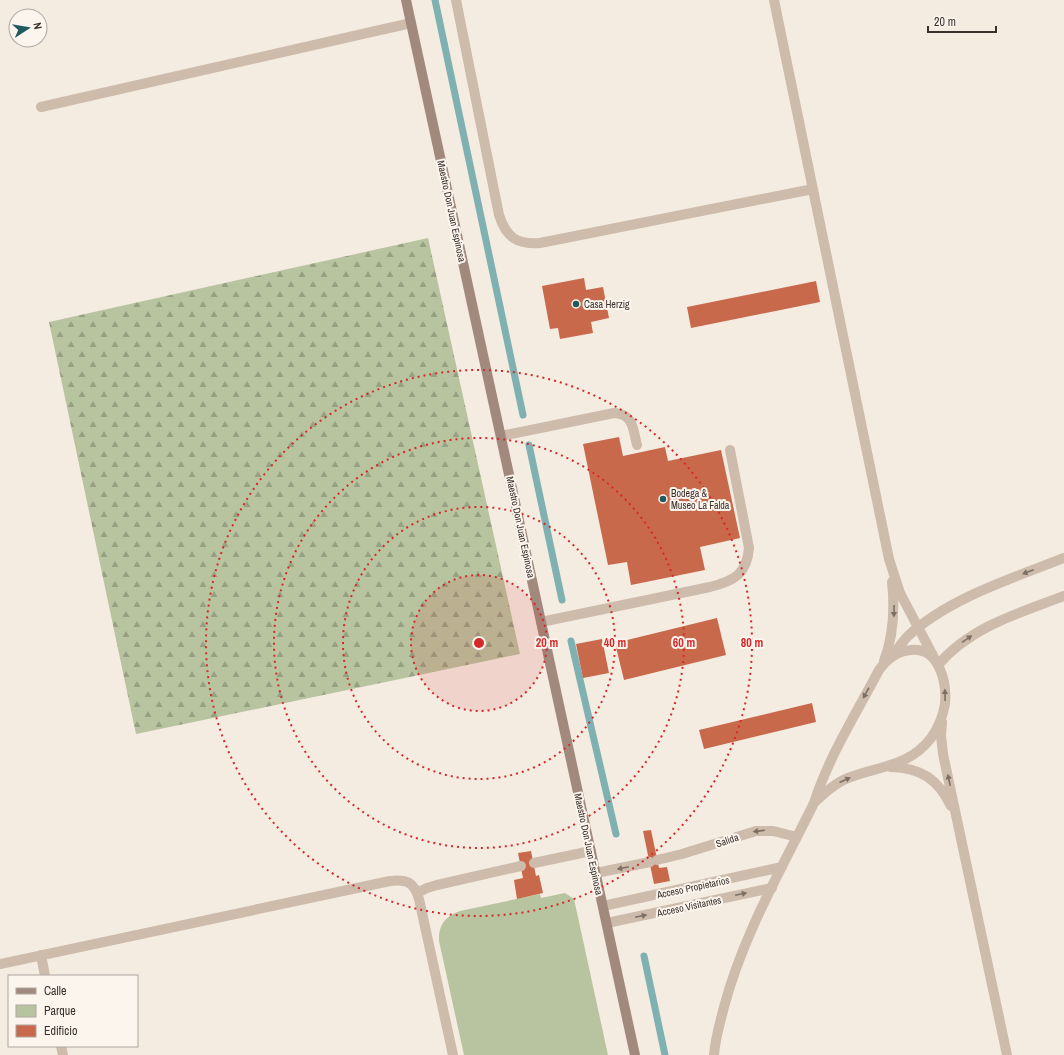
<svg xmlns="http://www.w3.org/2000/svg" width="1064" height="1055" font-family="'Archivo Narrow',sans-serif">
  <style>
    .forest { fill: url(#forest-firs) }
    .park { fill: #b8c4a0 }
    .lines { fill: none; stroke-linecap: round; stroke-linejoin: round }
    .stream { stroke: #7fb0b2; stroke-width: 7 }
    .building { fill: #c8694b }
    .lane { stroke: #cdbbac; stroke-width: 10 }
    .street { stroke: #cdbbac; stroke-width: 10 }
    .secondary { stroke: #a18a7d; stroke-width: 10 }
    .oneway { fill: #7d6f65 }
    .ring { fill: none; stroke: #d62828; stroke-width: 2; stroke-dasharray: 2 4 }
    .poi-dot { fill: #1f5a5e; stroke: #fbf5ee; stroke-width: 1.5 }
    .labels { text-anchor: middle; stroke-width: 4; stroke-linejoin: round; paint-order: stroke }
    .street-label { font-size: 10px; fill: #3b302b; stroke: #fbf5ee }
    .poi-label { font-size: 10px; fill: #3b302b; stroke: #fbf5ee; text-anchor: start }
    .centre { fill: #d62828; stroke: #fbf5ee; stroke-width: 2 }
    .ring-label { font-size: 12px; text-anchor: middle; font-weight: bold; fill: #d62828; stroke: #fbf5ee; stroke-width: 4; stroke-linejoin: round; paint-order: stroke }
  </style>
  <defs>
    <pattern id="forest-firs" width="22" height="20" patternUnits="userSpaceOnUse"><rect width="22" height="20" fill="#b8c4a0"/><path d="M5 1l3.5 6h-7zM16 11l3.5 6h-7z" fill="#97a083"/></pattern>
  </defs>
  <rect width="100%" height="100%" fill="#f4ebe1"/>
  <path class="forest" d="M428,238L520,654L136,734L49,322Z"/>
  <path class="park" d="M565,893L574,899L608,1055H464L439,941C438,926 445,916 460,911L540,894L541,898Z"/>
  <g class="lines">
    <path class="stream" d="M435,0L523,415
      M529,445L562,600
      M571,641L616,834
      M644,956L665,1055"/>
  </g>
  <path class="building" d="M584,278L586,290L603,287L609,318L591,322L593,333L560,339L558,328L550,329L542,286Z
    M816,281L820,302L691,328L687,307Z
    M619,437L623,456L665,447L668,461L721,450L740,538L700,547L705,570L631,585L627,562L608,565L583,444Z
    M717,618L726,655L624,680L615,643Z
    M602,639L609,673L583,678L576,644Z
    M812,703L816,722L704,749L699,730Z
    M651,830L659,868L667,867L670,881L654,884L643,831Z
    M531,851L536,876L539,875L543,893L517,899L514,880L523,878L518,853Z"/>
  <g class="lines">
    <path class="lane" d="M501,436L614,413C634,414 633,430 637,445
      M541,622L710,587C734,581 747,574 749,548L730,450"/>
    <path class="street" d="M456,0L499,215C506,237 517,245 540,243L813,189
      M774,0L889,559L900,593L938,665C970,627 1019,613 1064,596
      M41,107L411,23
      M893,655C898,649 902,642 908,636C949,598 1013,578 1064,558
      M884,661C894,635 895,610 892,582
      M942,722L941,736L943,754L1007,1055
      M891,767C921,768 938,779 951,806
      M657,860L682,854L756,831H773L797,837
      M534,863L591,851
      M596,873L650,862
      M417,893L427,888L437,885L521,866
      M603,906L782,867
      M607,923L772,888
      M41,955L45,976
      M0,964L390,881C407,879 414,882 419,899L453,1055
      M61,1046L63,1055
      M714,1055C715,1039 720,1023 724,1007C743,935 781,870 814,803C829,756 856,714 879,670C887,659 897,651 911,650C939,647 947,682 945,704C943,716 938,728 931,738C909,767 879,766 848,778C835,783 824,793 814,803"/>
    <path class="secondary" d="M406,0L635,1055"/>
  </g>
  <defs><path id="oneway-solid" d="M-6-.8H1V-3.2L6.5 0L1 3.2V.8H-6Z"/></defs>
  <g class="oneway">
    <use href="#oneway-solid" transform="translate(1028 572) rotate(159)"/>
    <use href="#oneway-solid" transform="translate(894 611) rotate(91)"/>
    <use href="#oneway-solid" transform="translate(967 639) rotate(-34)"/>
    <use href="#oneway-solid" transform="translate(866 693) rotate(119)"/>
    <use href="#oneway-solid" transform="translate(945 695) rotate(-91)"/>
    <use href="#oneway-solid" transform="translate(845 780) rotate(-25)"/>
    <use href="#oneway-solid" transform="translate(949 780) rotate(-102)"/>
    <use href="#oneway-solid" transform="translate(759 831) rotate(173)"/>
    <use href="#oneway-solid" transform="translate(623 868) rotate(168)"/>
    <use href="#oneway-solid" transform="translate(741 894) rotate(-12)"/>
    <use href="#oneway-solid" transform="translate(641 916) rotate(-12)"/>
  </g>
  <circle cx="479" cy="643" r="68" fill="#d62828" fill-opacity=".12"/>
  <g class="ring">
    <circle cx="479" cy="643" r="68"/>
    <circle cx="479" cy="643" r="136"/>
    <circle cx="479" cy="643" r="205"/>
    <circle cx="479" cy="643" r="273"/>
  </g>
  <g class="poi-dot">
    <circle cx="576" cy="304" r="4"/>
    <circle cx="663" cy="499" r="4"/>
  </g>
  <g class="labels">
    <g class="street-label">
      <text transform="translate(452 211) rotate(78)" y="4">Maestro Don Juan Espinosa</text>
      <text transform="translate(521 527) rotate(78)" y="4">Maestro Don Juan Espinosa</text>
      <text transform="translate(727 840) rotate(-18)" y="4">Salida</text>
      <text transform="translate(589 844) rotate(78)" y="4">Maestro Don Juan Espinosa</text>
      <text transform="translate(693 887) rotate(-12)" y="4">Acceso Propietarios</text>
      <text transform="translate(689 906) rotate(-12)" y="4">Acceso Visitantes</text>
    </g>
    <g class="poi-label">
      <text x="584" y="308">Casa Herzig</text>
      <text x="671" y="497">Bodega &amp;<tspan x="671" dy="12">Museo La Falda</tspan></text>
    </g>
  </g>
  <circle cx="479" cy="643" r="6" class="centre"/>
  <g class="ring-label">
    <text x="547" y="647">20 m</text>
    <text x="615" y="647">40 m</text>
    <text x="684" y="647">60 m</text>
    <text x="752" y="647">80 m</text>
  </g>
  <rect x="8" y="975" width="130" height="72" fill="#fbf5ee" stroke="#aea6a0"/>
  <rect x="16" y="988" width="20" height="6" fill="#a18a7d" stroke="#aea6a0"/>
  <text x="44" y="995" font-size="12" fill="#3b302b">Calle</text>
  <rect x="16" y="1005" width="20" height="12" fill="#b8c4a0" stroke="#aea6a0"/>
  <text x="44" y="1015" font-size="12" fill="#3b302b">Parque</text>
  <rect x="16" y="1025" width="20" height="12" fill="#c8694b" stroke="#aea6a0"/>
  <text x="44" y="1035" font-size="12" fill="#3b302b">Edificio</text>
  <g transform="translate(28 28) rotate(78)"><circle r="19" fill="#fbf5ee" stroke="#aea6a0"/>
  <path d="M0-3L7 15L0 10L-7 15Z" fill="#1f5a5e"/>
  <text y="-6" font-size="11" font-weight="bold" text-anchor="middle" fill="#3b302b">N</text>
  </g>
  <path d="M928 26v6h68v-6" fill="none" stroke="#3b302b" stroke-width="2"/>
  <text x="934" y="26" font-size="12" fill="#3b302b" stroke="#fbf5ee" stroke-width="3" paint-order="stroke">20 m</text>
</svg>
